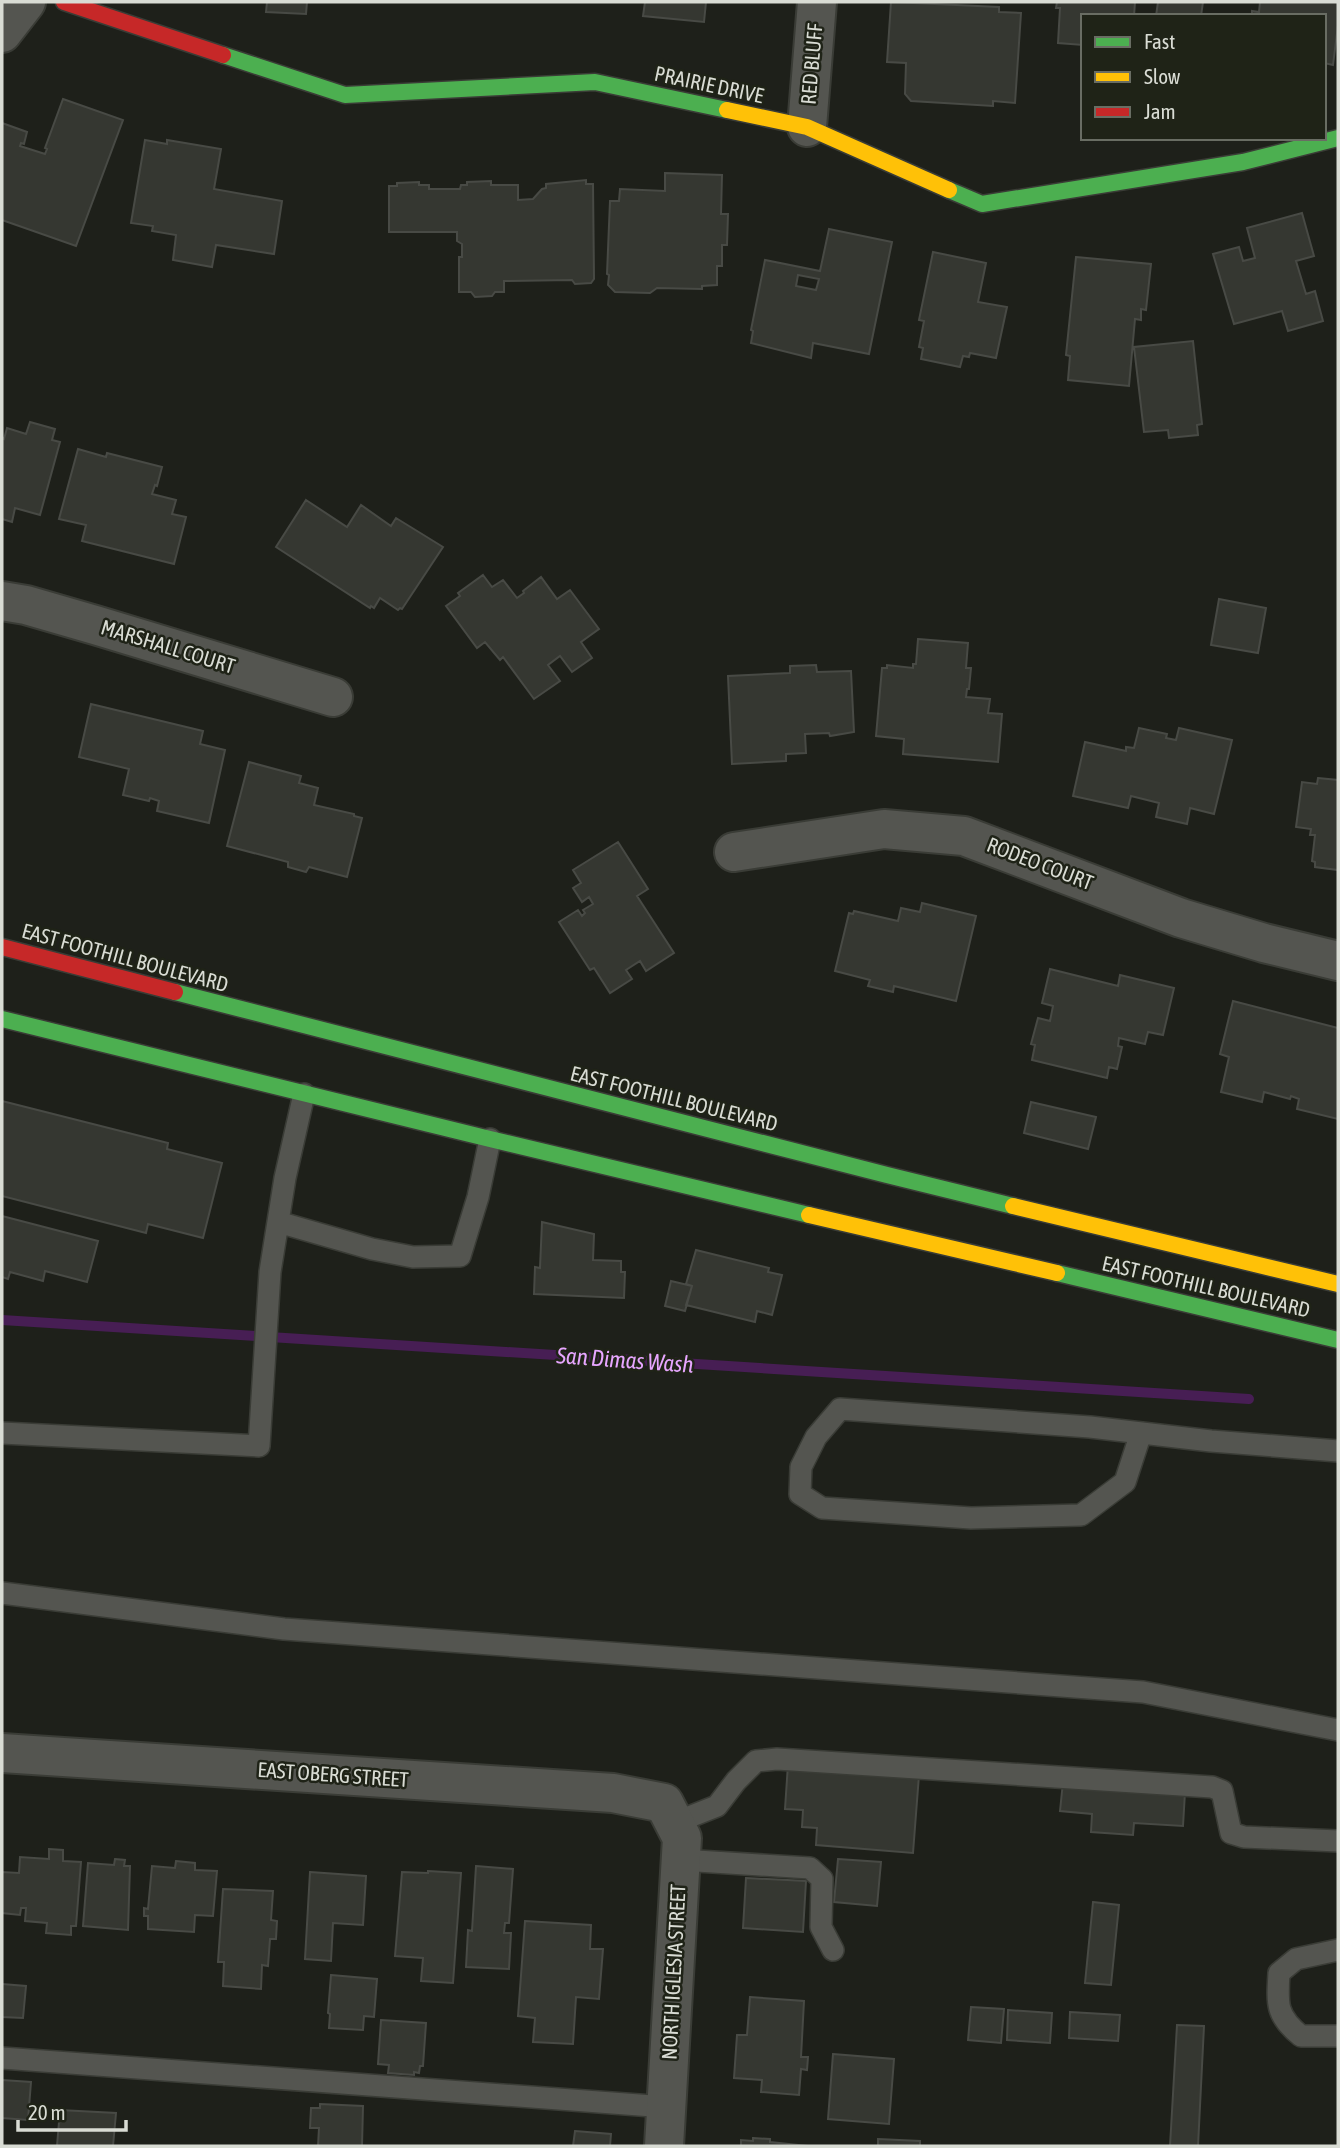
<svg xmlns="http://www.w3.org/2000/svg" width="1340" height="2148" font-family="'Asap Condensed',sans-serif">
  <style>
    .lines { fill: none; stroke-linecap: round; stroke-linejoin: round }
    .stream { stroke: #471e54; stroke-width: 10 }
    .building { fill: #353731; stroke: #484a45; stroke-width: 2; fill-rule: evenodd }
    .lane-casing { stroke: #3a3c36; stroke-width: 24 }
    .street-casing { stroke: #3a3c36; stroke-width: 42 }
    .fast-casing { stroke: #3a3c36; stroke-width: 19 }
    .slow-casing { stroke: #3a3c36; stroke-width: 19 }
    .jam-casing { stroke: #3a3c36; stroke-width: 19 }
    .lane { stroke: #545550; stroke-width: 21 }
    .street { stroke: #545550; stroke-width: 38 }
    .fast { stroke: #4caf50; stroke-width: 16 }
    .slow { stroke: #ffc107; stroke-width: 16 }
    .jam { stroke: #c62828; stroke-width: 16 }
    .labels { text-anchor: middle; stroke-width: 5; stroke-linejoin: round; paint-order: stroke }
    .street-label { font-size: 21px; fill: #d9dcd4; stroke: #1f2317 }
    .water-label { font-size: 23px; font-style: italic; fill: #e7a6ff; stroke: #1f2317 }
  </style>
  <rect width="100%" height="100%" fill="#1e201a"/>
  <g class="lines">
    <path class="stream" d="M2,1320L1249,1399"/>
  </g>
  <path class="building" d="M267,2H307L306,14L266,12Z
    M645,2H706L704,22L643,16Z
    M891,2L999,7V12L1021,13L1015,103L993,101V106L911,101L905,94L906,63L887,62Z
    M1057,2H1135L1134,16H1083V45L1058,43L1060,8H1056Z
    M1158,2H1203L1201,16H1156Z
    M1260,2H1338V25L1333,65L1324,63V16H1252V11L1259,12Z
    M63,99L123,120L76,246L2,220V123L27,132L24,144L21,143L20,146L45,154L47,149L45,148Z
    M145,140L167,144V140L221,149L214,189L282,201L274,254L216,245L212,267L173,260L176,235L152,231L153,226L131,223Z
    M665,173L722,175L721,214H728L727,245H722V266H717V285L702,286V289L657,288L650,293L615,292L608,285L609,275L607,274L610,201H619L620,189L665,191Z
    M586,180V184H593L594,279L591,283L575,284L572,280L504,281V292H495L492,296L475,297L471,292H459V257H462V244L457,241V232H389V186H397V183L419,182V185H429V189H460L461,185H467V182L491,181V185H518V200L533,199L542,189L546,188V184Z
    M1302,213L1314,256L1296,261L1306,294L1315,291L1323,321L1288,331L1282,311L1234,324L1213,254L1239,247L1243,261L1255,258L1247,228Z
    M829,229L892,242L869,354L813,343L811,358L751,343L753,331L751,330L765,260L820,271ZM798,275L819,279L816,290L796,286Z
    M933,252L986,263L978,302L1007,307L996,358L970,353L969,357L963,356L960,367L921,359L923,348L919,347L924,321L919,320Z
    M1076,257L1151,264L1146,310L1141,309V320L1135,319L1129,386L1068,380L1070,356L1066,355Z
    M1193,341L1202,424L1197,425L1198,435L1169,438L1168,430L1144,432L1134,347Z
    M30,422L55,429L52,440L60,442L40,515L15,508L12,522L2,519V438L4,439L7,428L26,434Z
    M78,449L106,457L107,453L162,467L157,486L155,485L152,494L176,500L172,514L186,517L174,564L82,541L86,525L59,519Z
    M306,500L347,527L361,505L391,526L396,518L443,547L402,609L400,608L398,610L380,598L374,608L371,606L370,608L276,547Z
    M483,575L492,587L503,580L517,598L524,593L523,591L541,577L557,599L570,590L599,629L581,642L592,658L572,672L560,656L548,665L560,681L534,699L503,657L500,660L485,642L477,648L446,606L460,596L458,593Z
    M1219,599L1266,608L1258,653L1211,645Z
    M918,639L968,643L966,668H971L969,689H967L966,697L990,699L988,713L1002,714L998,762L903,754L904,739L876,736L882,668H887V665L913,668V664H916Z
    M816,665L817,672L851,671L854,732L830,736L829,733L805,734L806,753L786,754V761L732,764L728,676L790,673V666Z
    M91,704L203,731L200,744L225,750L209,823L157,811L159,801L150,798L149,801L123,795L129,769L79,757Z
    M1139,728L1167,734L1166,738L1176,740L1179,728L1232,740L1214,814L1190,808L1187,824L1156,817L1159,803L1131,796L1128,808L1073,796L1085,742L1126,751V747L1134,748Z
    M249,762L301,776L299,783L318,788L314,805L354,814V816L362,818L347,877L309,867L306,872L288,867V862L227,846Z
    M1318,778L1338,780V870L1315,867V862L1312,861L1315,835H1310L1311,829L1296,827L1302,782L1317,784Z
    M618,842L648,889L637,896L674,953L646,971L640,961L626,970L632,979L610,993L594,968L590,970L559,922L578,910L582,916L585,913L583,910L593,904L589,897L582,902L573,888L581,883L573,870Z
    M922,903L976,916L956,1001L894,986L893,992L868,986L870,980L835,971L849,913L853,914L854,911L898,921L901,908L920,912Z
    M1050,969L1118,986L1120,975L1174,988L1163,1035L1148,1032L1145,1044L1119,1038L1118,1046L1122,1047L1117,1069L1109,1067L1107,1078L1032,1060L1035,1045L1031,1044L1038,1018L1050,1021L1053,1006L1042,1003Z
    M1233,1001L1338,1028V1119L1297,1109L1299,1099L1291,1096L1290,1099L1264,1092L1262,1102L1221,1092L1229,1057L1220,1054Z
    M2,1101L168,1143L167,1149L222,1163L203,1238L148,1224L146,1233L2,1196Z
    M1031,1102L1096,1117L1088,1149L1024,1133Z
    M2,1216L98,1241L87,1282L45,1271L43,1281L10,1272L8,1279L2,1277Z
    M542,1222L594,1234L593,1260L621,1261V1272H625L624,1298L534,1294L535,1267L540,1268Z
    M696,1250L769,1268L768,1272L782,1275L772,1315L757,1311L755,1322L686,1305L692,1286L686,1284Z
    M671,1281L692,1286L685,1311L665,1306Z
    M788,1764L919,1775L913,1853L816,1845L817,1828L802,1827L803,1810L785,1809Z
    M1063,1782L1185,1792L1183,1826L1134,1823L1133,1835L1091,1832L1092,1814L1060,1811Z
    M49,1849L63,1850V1861L81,1862L76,1926H71V1935L46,1933L47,1923L25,1921L26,1908H21L20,1915L2,1913V1872L19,1873L20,1857L49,1859Z
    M115,1859L125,1860L124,1866H130L128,1930L83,1926L88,1863L114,1865Z
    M838,1859L881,1862L877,1906L834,1902Z
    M176,1861L195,1863V1870L217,1871L213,1916L195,1915L194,1932L148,1929V1916H144V1908L148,1909L152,1866L175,1868Z
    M476,1866L513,1869L509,1923H505L504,1933H511L509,1969L466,1967L468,1930L472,1931Z
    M428,1871L461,1873L453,1983L421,1981L423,1958L395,1956L402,1872L428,1873Z
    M310,1872L366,1876L363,1925L333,1923L331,1961L305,1959Z
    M746,1878L806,1881L803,1932L743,1928Z
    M223,1889L273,1891L271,1920L277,1921L276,1939H270L268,1966L262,1965L261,1989L223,1986L224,1962H218Z
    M1093,1902L1119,1905L1111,1985L1085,1983Z
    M525,1921L591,1925L590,1949H603L599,1999L576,1997L573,2044L533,2042L535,2018L518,2016Z
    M331,1975L377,1979L374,2017L364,2016L363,2030L329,2028L330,2014L328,2013Z
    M2,1984L26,1986L23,2018L2,2017Z
    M750,1997L804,2001L801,2057H808L807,2070L801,2069L799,2095L761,2092L762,2080L734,2078L737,2035H747Z
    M971,2007L1004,2009L1001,2043L968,2040Z
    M1008,2010L1052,2013L1050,2043L1007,2040Z
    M1070,2012L1120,2015L1118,2041L1069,2038Z
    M381,2020L426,2023L423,2066H420L419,2073L414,2072V2075L388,2073L389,2065L378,2064Z
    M1177,2025L1204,2026L1198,2146H1170Z
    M833,2054L894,2059L889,2124L828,2119Z
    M2,2080L31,2082L28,2120L2,2118Z
    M320,2104L363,2106L362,2146H318L319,2128H310L311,2108H320Z
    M60,2110L116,2113L113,2146H57Z
    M575,2131L611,2134L610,2146H573Z
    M753,2138L770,2139V2142L808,2146H741V2140L753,2141Z
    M878,2139L920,2141V2146H878Z"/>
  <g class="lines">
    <g class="lane-casing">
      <path id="lane" d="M278,1222L372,1249L413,1257L460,1256L478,1197L490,1139
        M2,1433L259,1446L270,1272L285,1178L304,1094
        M1141,1433L1125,1482L1081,1515L971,1518L822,1508L800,1494L801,1467L816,1437L840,1409L1090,1427L1211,1441L1338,1451
        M2,1593L284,1629L1143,1692L1338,1730
        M674,1823L717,1806L736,1781L756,1761L777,1759L1212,1787L1222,1791L1231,1833L1244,1837L1338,1841
        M681,1860L810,1868L822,1879L821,1927L833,1950
        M1338,1950L1296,1959L1279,1973C1277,2004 1276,2016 1301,2036H1338
        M2,2058L666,2107"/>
    </g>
    <g class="street-casing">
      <path id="street" d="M2,33L26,2
        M807,127L817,2
        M2,601L26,605L95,625L333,697
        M734,852L884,829L964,836L1181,918L1264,943L1338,961
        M2,1753L613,1793L664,1803L682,1838L664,2146"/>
    </g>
    <g class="fast-casing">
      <path id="fast" d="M223,55L345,95L595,82L727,110
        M949,190L982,204L1243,162L1338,138
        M175,992L887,1175L1013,1206
        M2,1019L490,1139L809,1215
        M1057,1273L1338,1340"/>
    </g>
    <g class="slow-casing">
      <path id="slow" d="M727,110L807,127L949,190
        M1013,1206L1338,1284
        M809,1215L1057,1273"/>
    </g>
    <g class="jam-casing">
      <path id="jam" d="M64,2L223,55
        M2,947L175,992"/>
    </g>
    <use href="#lane" class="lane"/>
    <use href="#street" class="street"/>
    <use href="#fast" class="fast"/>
    <use href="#slow" class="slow"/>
    <use href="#jam" class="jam"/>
  </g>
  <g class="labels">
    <g class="street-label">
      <text transform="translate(812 64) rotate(-85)" y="7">RED BLUFF</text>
      <text transform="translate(709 85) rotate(12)" y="7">PRAIRIE DRIVE</text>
      <text transform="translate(168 647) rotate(17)" y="7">MARSHALL COURT</text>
      <text transform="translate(1040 864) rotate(21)" y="7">RODEO COURT</text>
      <text transform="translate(125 958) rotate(15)" y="7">EAST FOOTHILL BOULEVARD</text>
      <text transform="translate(674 1099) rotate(14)" y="7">EAST FOOTHILL BOULEVARD</text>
      <text transform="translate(1206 1287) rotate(13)" y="7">EAST FOOTHILL BOULEVARD</text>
      <text transform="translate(333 1775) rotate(4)" y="7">EAST OBERG STREET</text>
      <text transform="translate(674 1972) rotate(-87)" y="7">NORTH IGLESIA STREET</text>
    </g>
    <g class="water-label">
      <text transform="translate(625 1360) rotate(4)" y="8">San Dimas Wash</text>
    </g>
  </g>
  <rect width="1340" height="2148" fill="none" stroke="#d9dcd4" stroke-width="7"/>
  <rect x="1081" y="14" width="245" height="126" fill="#1f2317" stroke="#696d63" stroke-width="2"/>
  <rect x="1095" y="37" width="35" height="10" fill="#4caf50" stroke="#696d63" stroke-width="2"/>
  <text x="1144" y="49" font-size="21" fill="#d9dcd4">Fast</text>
  <rect x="1095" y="72" width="35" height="10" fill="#ffc107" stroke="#696d63" stroke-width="2"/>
  <text x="1144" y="84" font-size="21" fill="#d9dcd4">Slow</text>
  <rect x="1095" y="107" width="35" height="10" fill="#c62828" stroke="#696d63" stroke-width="2"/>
  <text x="1144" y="119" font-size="21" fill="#d9dcd4">Jam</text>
  <path d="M18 2120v10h108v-10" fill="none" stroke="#d9dcd4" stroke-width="3.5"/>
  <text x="28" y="2120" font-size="21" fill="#d9dcd4" stroke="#1f2317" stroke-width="5" paint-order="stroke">20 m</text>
</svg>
